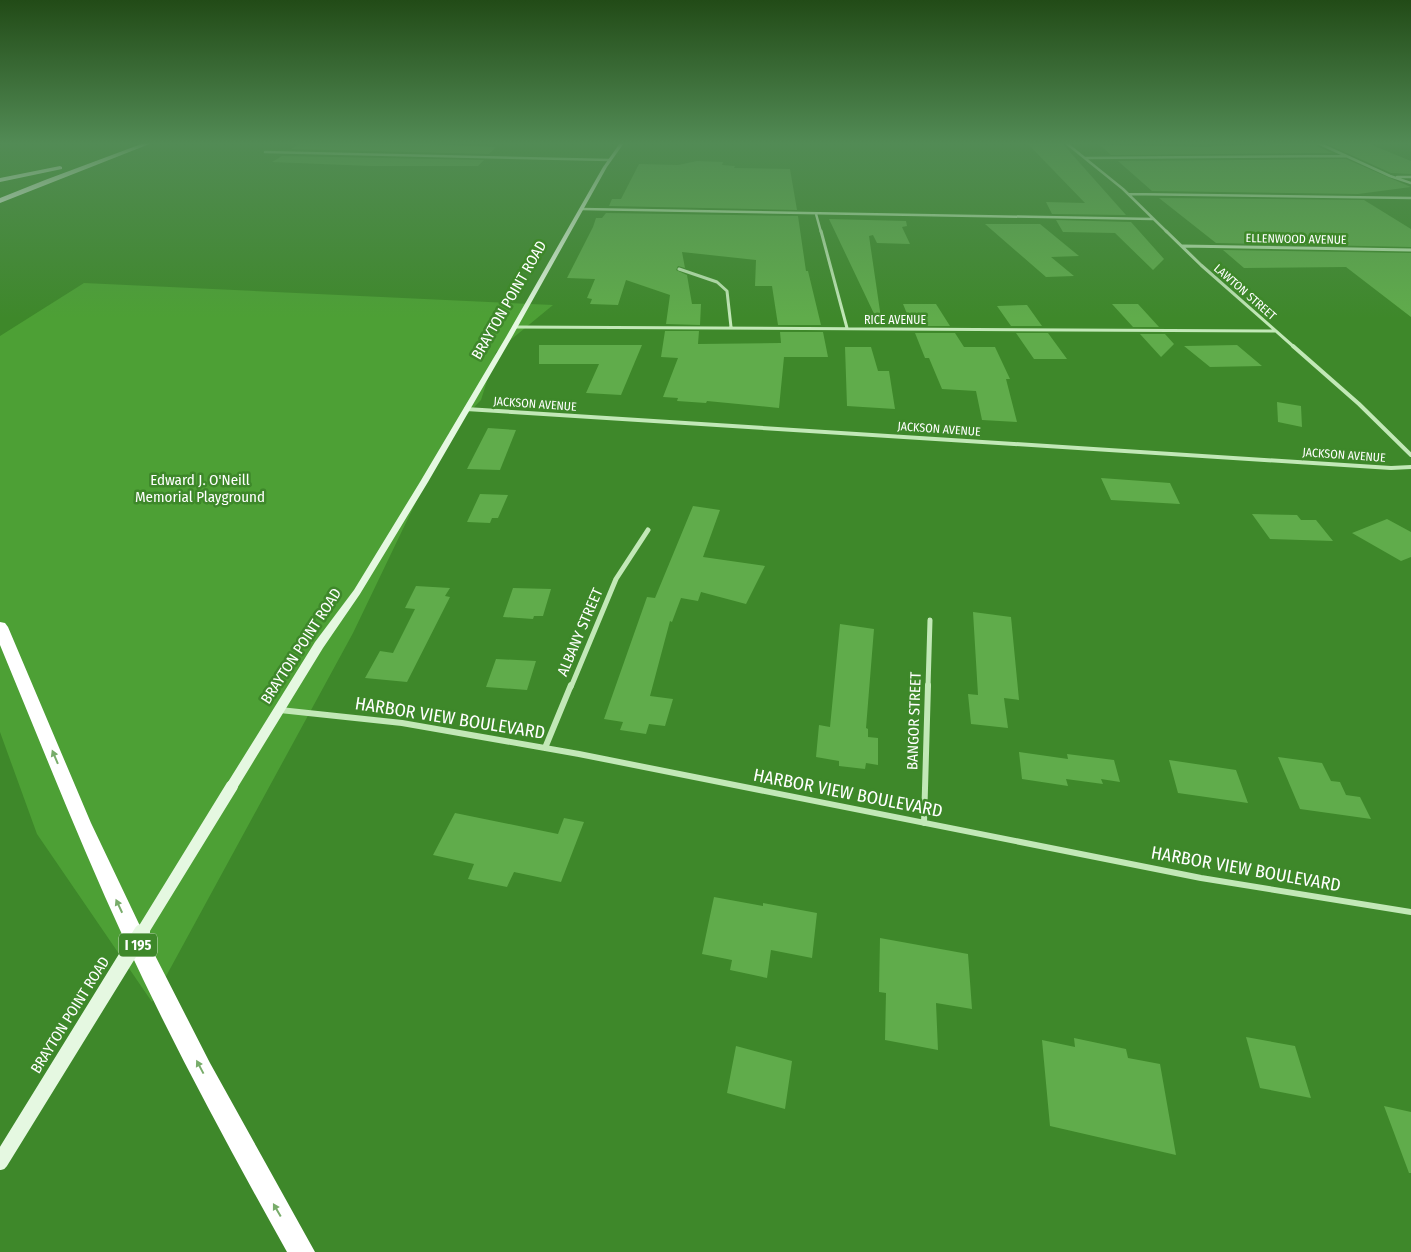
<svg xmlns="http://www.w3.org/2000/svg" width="1411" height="1252" font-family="'Fira Sans Condensed',sans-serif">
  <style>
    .green { fill: #4da035 }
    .building { fill: #60ac4b }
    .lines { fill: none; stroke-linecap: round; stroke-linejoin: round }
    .street-far4 { stroke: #c2e8b7; stroke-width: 2.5 }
    .street-far3 { stroke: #c2e8b7; stroke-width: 3 }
    .street-far2 { stroke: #c2e8b7; stroke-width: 4 }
    .street-far1 { stroke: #c2e8b7; stroke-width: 5 }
    .street { stroke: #c2e8b7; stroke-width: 6 }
    .secondary { fill: #e5f8e1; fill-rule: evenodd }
    .highway { fill: #fff; fill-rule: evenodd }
    .secondary-bridge-far1 { stroke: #e5f8e1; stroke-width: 12 }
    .secondary-bridge { stroke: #e5f8e1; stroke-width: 16 }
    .oneway { fill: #78ac6a }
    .labels { text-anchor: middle; stroke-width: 5; stroke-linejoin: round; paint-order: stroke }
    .far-street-label { font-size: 12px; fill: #fff; stroke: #3e882a }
    .shield { fill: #3e882a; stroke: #c5dbbf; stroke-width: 1 }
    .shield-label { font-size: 14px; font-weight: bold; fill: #fff }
    .street-label { font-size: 15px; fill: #fff; stroke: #3e882a }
    .park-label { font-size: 15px; fill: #fff; stroke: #3e882a }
    .near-street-label { font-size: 18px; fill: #fff; stroke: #3e882a }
  </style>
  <rect width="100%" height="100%" fill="#3e882a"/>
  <path class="green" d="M84,283L553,305L496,352L481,400L449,433L353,633L152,1002L37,834L0,732V336Z"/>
  <path class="building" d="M301,143H405L496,147L489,154L291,149Z
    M1027,143H1062L1126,215L1052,214L1046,202L1085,203Z
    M1315,143L1317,146L1332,153L1111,155L1100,145L1212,147L1210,146Z
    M1325,143H1367L1411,161V174L1391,173Z
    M282,156L484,160L478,166H371L272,162Z
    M1346,159L1411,187L1358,194L1152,191L1118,161Z
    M697,161L723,162L722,165L735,166L734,168L790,169L797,210L609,206L612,199H621L639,164L678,165Z
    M1159,198L1364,200L1411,229V247L1216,243Z
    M606,213L798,216L806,271H808L821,325H778L772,286H755L756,260L682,252L685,268L678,266L676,270L687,275L692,304H701L700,325L666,324L670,295L626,280L618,305L590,304L592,299L587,298L595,279L567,278L593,227L596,218H602Z
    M829,219L906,221L907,226L902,227L910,244L877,243L873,235L869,236L881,318L877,320Z
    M1056,220L1131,222L1164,259L1153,270L1115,233L1063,232Z
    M985,224H1040L1079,256L1051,257L1074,276L1046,277Z
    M1223,250L1411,253V317L1346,267L1244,268Z
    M903,304H936L950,326H912Z
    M1112,304H1138L1159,327H1133Z
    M1027,305L1042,326H1011L997,306Z
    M665,331H699L698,344L781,343L780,332H823L828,357H784L779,408L707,401L706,403L677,401L678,398L663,397L678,358L661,357Z
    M915,333H955L964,347H995L1010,379H1006L1017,422L982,420L976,391L942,389L929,358H925Z
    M1016,333H1048L1067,359H1034Z
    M1140,334H1165L1174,344L1161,357Z
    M539,345H642L621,395L586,393L599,364H539Z
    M1237,345L1262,366L1210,367L1184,346Z
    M845,347H871L878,371H889L895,409L847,406Z
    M1277,402L1301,406L1302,427L1278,422Z
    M488,428L516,430L500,470L467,469Z
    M1101,478L1170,483L1180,504L1111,500Z
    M480,494L508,495L498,518H492L490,523L467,522Z
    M693,506L720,510L703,557L765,566L746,604L701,592L698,601L681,598L672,622L670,621L650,696L673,699L665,726L649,724L646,734L620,730L623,722L604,719L647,597L655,598Z
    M1252,514L1297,515L1301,520H1316L1333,541L1270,539Z
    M1387,519L1411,532V557L1401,561L1352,533Z
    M416,586L450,588L445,596L450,597L407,682L365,678L380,651L393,653L415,609L405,608Z
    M513,588L551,589L543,616H534L533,619L503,617Z
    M973,612L1011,617L1019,700L1004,698L1008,728L971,724L968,694L978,695Z
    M840,624L874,629L866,728L868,729V737L878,738V765L866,763L865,769L839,766V761L816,757L819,725L830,727Z
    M496,659L536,661L527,690L486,687Z
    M1019,752L1068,759L1067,754L1114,760L1120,782L1101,779L1103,784L1066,779L1068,786L1022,779Z
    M1278,757L1322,763L1331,781L1340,782L1346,795L1360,797L1371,819L1300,809Z
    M1169,760L1236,770L1248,803L1178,793Z
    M455,813L558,834L564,818L584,822L561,882L514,872L507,887L468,879L474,864L433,855Z
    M714,897L763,906V903L817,913L812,958L771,950L767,978L730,970L732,960L702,954Z
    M880,938L968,954L972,1009L936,1003L938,1050L885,1040L886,993L879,992Z
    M1246,1037L1295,1046L1311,1098L1260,1088Z
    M1074,1038L1126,1049L1128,1058L1160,1064L1176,1155L1050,1126L1042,1040L1075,1047Z
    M736,1046L792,1061L785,1109L727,1093Z
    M1384,1106L1411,1112V1173H1409Z"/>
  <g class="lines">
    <path class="street-far4" d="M1066,143L1123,189L1167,232
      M1318,143L1390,176L1411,183
      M265,152L610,160
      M1085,158L1346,156
      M1397,177H1411
      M1128,194L1411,198
      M582,209L1153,219
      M816,214L821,232"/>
    <path class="street-far3" d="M821,231L847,328
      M1166,231L1201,265L1294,347
      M1182,246L1411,250
      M679,269L717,282L727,291L731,327
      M514,327L1275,331"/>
    <path class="street-far2" d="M1293,346L1359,404L1411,455
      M466,409L1391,468L1411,467"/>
    <path class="street-far1" d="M571,687L616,579L648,530
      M928,687L930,620"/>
    <path class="street" d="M280,710L402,723L579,754L1201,878L1411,912
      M545,748L571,685
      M924,823L928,685"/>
    <path class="secondary" d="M620,143H624L607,167L512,337L428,482L360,594L323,648L236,790L232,791L228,790L226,786L228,782L315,642L354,590L420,482L506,337L603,167Z"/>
    <path class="highway" d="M144,143H152L0,203V198L45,180Z
      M60,166L62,167V169L0,182V178Z
      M0,622L5,623L8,627L91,823L140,926L210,1063L315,1252H287C230,1150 174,1047 125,941C80,843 41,744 0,645Z"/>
    <path class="secondary-bridge-far1" d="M141,934L232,786"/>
    <path class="secondary-bridge" d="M0,1162L142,932"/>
  </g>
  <defs><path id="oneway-solid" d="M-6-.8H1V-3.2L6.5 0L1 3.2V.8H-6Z" transform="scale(1.25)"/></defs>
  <g class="oneway">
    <use href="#oneway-solid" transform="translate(55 757) rotate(-113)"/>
    <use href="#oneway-solid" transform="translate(119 906) rotate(-115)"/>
    <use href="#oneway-solid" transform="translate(200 1067) rotate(-118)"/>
    <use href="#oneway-solid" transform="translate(277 1210) rotate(-120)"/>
  </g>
  <linearGradient id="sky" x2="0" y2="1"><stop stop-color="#224b17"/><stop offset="0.45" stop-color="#528b55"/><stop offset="1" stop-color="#528b55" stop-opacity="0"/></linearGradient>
  <rect width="1411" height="318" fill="url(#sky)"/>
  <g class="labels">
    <g class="far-street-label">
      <text transform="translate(1296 239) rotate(1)" y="4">ELLENWOOD AVENUE</text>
      <text transform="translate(1245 292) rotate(41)" y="4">LAWTON STREET</text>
      <text x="895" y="324">RICE AVENUE</text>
      <text transform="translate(535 404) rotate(4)" y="4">JACKSON AVENUE</text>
      <text transform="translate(939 429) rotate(4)" y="4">JACKSON AVENUE</text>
      <text transform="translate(1344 455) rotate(4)" y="4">JACKSON AVENUE</text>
    </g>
    <rect class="shield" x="119" y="933.5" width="38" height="23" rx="4"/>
    <g class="shield-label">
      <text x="138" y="950">I 195</text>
    </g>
    <g class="street-label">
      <text transform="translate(509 300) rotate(-60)" y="5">BRAYTON POINT ROAD</text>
      <text transform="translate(580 632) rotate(-67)" y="5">ALBANY STREET</text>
      <text transform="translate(301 646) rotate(-57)" y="5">BRAYTON POINT ROAD</text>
      <text transform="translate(914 721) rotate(-88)" y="5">BANGOR STREET</text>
      <text transform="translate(70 1015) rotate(-58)" y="5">BRAYTON POINT ROAD</text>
    </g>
    <g class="park-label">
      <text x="200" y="485">Edward J. O'Neill<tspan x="200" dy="17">Memorial Playground</tspan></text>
    </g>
    <g class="near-street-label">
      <text transform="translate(450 718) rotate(9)" y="6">HARBOR VIEW BOULEVARD</text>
      <text transform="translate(848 793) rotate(11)" y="6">HARBOR VIEW BOULEVARD</text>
      <text transform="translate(1246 869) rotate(10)" y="6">HARBOR VIEW BOULEVARD</text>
    </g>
  </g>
</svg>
